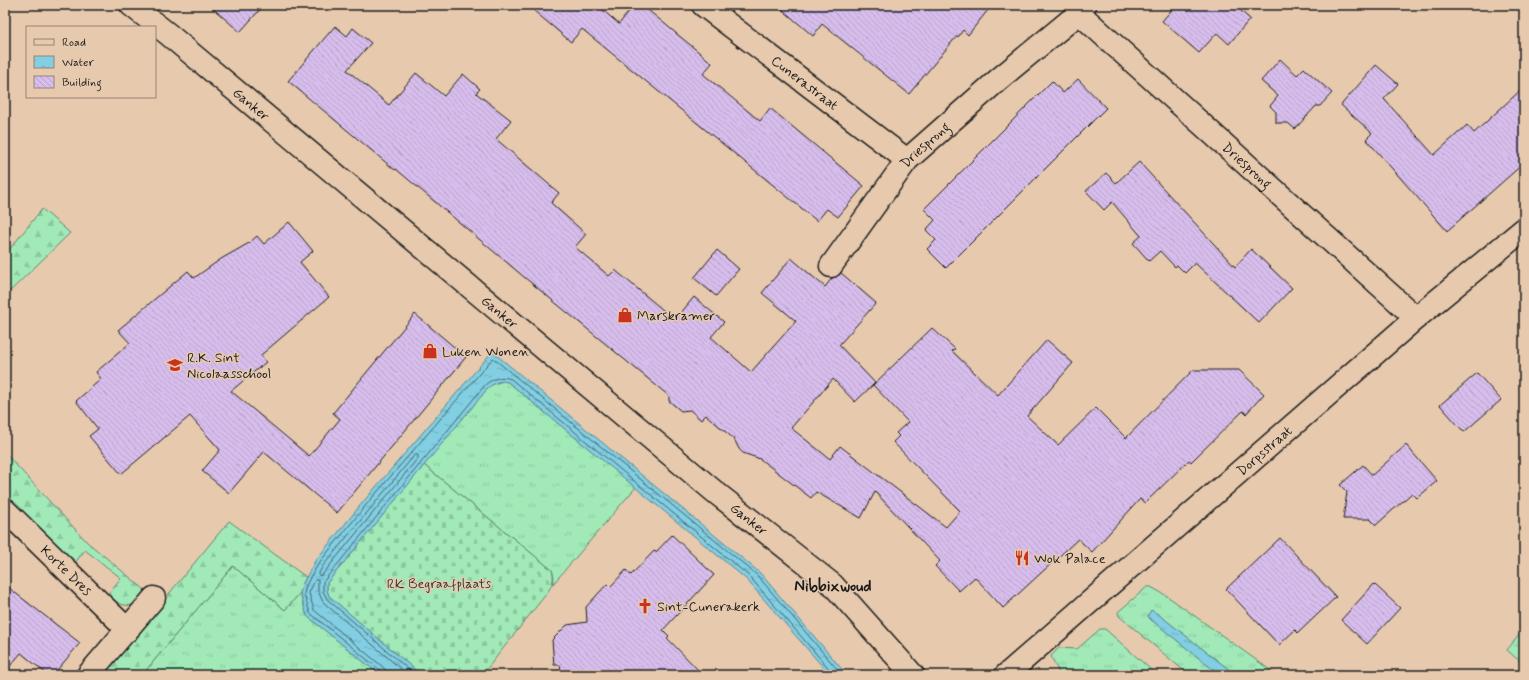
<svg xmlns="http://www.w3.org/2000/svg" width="1529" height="680" font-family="Mynerve,sans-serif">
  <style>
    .grass { fill: url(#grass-tufts); stroke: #5e836a }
    .forest { fill: url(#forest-firs); stroke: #5e836a }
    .cemetery { fill: url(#cemetery-stones); stroke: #5e836a }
    .water { fill: url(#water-ripples); stroke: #598793 }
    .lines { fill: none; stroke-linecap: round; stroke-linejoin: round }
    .shore { stroke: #45636b; stroke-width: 1 }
    .building { fill: url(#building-back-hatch); stroke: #1c1c1c }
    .minor-casing { stroke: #1c1c1c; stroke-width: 25 }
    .minor { stroke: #e7caae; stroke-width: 22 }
    .labels { text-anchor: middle; stroke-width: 3; stroke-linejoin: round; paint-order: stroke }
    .street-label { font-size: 14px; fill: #1c1c1c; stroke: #e7caae }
    .poi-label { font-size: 14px; fill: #1c1c1c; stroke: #e7caae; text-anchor: start }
    .park-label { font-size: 14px; fill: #303b33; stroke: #e7caae }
    .quarter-label { font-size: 16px; font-weight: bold; fill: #1c1c1c; stroke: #e7caae }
  </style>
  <defs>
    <pattern id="grass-tufts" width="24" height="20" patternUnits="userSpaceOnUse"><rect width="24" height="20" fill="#a1eab8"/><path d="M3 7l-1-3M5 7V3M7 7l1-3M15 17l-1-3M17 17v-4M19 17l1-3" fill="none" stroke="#8ac89e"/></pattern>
    <pattern id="forest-firs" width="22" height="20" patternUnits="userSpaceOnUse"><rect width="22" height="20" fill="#a1eab8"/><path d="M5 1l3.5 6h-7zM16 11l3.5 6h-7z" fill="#8ac89e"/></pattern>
    <pattern id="cemetery-stones" width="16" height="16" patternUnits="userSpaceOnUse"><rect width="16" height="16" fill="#a1eab8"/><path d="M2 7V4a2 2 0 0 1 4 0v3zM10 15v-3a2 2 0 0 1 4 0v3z" fill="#8ac89e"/></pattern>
    <pattern id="water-ripples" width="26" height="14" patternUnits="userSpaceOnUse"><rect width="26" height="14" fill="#82cee2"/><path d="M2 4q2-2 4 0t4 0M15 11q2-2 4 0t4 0" fill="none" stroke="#70b0c1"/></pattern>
    <pattern id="building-back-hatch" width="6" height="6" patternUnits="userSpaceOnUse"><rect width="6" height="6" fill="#d7bdec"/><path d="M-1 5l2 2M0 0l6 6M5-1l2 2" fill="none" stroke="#b8a2ca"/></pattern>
  </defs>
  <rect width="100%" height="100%" fill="#e7caae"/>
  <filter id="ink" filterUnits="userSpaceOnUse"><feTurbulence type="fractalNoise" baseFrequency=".025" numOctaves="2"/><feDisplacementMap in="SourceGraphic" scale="8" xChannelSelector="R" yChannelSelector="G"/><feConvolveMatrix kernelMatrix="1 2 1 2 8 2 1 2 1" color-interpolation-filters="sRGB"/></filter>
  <g filter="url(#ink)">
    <path class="grass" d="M503,381L508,382L636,487L553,584L554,577L552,570L424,465L488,388L491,385Z
      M233,566L285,610L300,593L307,616L380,675H142Z
      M1147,587H1151L1167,596L1277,675H1236L1158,614L1149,618L1220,675H1189L1119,616L1118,612Z
      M1100,629H1105L1157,675H1060L1051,656L1059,648L1077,649Z
      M1524,629V665L1507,650Z"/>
    <path class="forest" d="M42,209L70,233L5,296V255Z
      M5,453L87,542L145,590L134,605C122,607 115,602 107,595L121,578L85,550L71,568L5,503Z
      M229,521L306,577L303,583L300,593L285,610L233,566L142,675H102Z"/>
    <path class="cemetery" d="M424,465L552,570C555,580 552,585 547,593L482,675H421L329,596L327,590V583Z"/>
    <path class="water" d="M491,353H494L760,573L847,675H830L746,579L508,382C500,380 494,383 488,388L327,583V590L329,596L421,675H380L307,616L300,593L303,583L315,561L363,502Z
      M1151,610L1158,614L1236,675H1220L1149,618L1148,615Z"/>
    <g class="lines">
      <path class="shore" d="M415,455H418V458L322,575L319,576V573L323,566Z
        M382,675L380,670L310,613L304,594L306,585L319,563L366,505L493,358L757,575L842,675
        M387,675L386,671L383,667L314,610L309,593L315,580H318V591L323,602L408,675
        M415,675L327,599L323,591V582L485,385C492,379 501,375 511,379L749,576L831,671L832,675"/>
    </g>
    <path class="building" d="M209,5H264L240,32Z
      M527,5H601L599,7L619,24L634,5H642L712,63L703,74L760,121L770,108L864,186L838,217L827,209L817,221L582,29L571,42Z
      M777,5H992L968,35L963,30L958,37L957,36L909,94L822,24L813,36Z
      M1176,5H1234L1250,19L1229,44L1217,33L1199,53L1162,21Z
      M335,26L347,36L353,28L371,43L347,70L389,105L416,73L444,96L463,74L480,89L476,93L511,120L496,139L559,193L551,203L586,234L575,247L609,276L615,270L675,320L694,297L724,322L711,337L751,372L796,321L762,293L791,258L825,287L832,278L836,277L841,273L876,303L839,345L875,383L855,402L833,379L791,428L830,459L840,446L946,527L960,511L893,442L899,436L896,433L908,422L873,385L932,328L955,349L952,351L998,395L1047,340L1073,363L1027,416L1058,445L1096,408L1126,438L1193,370H1239L1264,394L1246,414L1243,411L1191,462L1189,460L1145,503L1140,499L1092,552L1078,539L1003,608L975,577L959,591L935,566L940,561L875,492L861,518L816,492L811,498L760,459L743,453L739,449L734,439L706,415L701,420L690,410L681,411L669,401V396L524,277L396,169L395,170L288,81Z
      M1280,59L1297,75L1304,68L1332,93L1320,106H1316L1295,129L1288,123H1276V112L1270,106L1278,96L1261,81Z
      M1376,65L1398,84L1384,99L1434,155L1467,125L1474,133L1524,87V163L1447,231L1366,139L1372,133L1341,105Z
      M1078,79L1106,108L946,268L927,249L936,240L926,230L935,220L924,209L1052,81L1063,93Z
      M1139,162L1235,267L1251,249L1292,288L1259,323L1195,263L1185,273L1177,265L1175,267L1160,251L1149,261L1133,243L1141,236L1112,202L1104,210L1086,191L1106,173L1116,183Z
      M289,222L313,251L300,262L329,297L261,355L266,362L231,391L309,456L340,419L333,413L415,314L466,357L337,513L264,452L229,493L202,471L220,450L190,416L121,474L89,436L98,429L76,401L101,379L96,372L130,343L118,330L188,271L194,278L221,259L249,243L257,236L264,244Z
      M717,250L739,269L716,296L694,278Z
      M1477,373L1501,400L1464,432L1440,405Z
      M1406,445L1437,481L1417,498L1412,493L1376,525L1370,519H1343L1347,492L1340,485L1363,465L1372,475Z
      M672,535L714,575L663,630L669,636L667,638L703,675H591L584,669L561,671L560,665H554L552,640L567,625L587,622L586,607L607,584L610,587L626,570L631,575L654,551L656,552Z
      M1280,538L1336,597L1298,633L1295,630L1279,645L1226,589Z
      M1374,584L1400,608L1367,644L1341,620Z
      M5,585L80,643L53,675H48L21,653L5,672Z"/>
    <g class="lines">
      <g class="minor-casing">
        <g id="minor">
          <path id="s1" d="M131,5L168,34L715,492L833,585L913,675"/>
          <path id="s2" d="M703,5L907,160"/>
          <path id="s3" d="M1085,5L1079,13L1416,318"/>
          <path id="s4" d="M831,266L907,160L999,79L1079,13"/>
          <path id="s5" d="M5,510L128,630"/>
          <path d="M88,675L154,598"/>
          <path id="s6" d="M1006,675L1416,318L1524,229"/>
        </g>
      </g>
      <use href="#minor" class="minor"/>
    </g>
  </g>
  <defs>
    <g id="shop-bare" transform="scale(1.2)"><path d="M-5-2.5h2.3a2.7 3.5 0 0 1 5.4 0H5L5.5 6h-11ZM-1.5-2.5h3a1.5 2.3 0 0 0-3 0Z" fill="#c8321e" stroke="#e7caae" stroke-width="2.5" paint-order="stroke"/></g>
    <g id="school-bare" transform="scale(1.2)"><path d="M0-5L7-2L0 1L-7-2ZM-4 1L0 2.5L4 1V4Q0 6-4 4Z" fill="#c8321e" stroke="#e7caae" stroke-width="2.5" paint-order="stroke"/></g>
    <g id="restaurant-bare" transform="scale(1.2)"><path d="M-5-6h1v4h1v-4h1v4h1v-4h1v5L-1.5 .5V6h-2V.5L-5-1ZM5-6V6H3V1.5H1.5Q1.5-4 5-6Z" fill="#c8321e" stroke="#e7caae" stroke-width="2.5" paint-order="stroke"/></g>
    <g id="church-bare" transform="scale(1.2)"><path d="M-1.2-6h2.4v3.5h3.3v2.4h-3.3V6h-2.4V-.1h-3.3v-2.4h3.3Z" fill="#c8321e" stroke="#e7caae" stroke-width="2.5" paint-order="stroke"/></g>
  </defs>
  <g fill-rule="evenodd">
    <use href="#shop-bare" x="625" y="315"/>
    <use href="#shop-bare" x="430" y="351"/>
    <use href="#school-bare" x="175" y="365"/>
    <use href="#restaurant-bare" x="1022" y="558"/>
    <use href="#church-bare" x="645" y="606"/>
  </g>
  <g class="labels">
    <g class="street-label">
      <text dy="5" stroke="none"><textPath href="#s2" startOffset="128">Cunerastraat</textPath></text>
      <text dy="5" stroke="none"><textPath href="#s1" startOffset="156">Ganker</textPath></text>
      <text dy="5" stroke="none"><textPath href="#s4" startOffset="154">Driesprong</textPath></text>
      <text dy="5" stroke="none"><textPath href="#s3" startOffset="237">Driesprong</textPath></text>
      <text dy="5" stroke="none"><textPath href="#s1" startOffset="480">Ganker</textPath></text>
      <text dy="5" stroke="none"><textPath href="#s6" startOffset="342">Dorpsstraat</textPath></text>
      <text dy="5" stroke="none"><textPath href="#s1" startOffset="804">Ganker</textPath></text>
      <text dy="5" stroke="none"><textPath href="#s5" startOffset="86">Korte Dres</textPath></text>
    </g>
    <g class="poi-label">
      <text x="637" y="320">Marskramer</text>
      <text x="442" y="356">Luken Wonen</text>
      <text x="187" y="362">R.K. Sint<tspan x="187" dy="16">Nicolaasschool</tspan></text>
      <text x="1034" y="563">Wok Palace</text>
      <text x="657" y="611">Sint-Cunerakerk</text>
    </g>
    <g class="park-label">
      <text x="439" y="588">RK Begraafplaats</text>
    </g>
    <g class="quarter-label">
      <text x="833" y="591">Nibbixwoud</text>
    </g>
  </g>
  <rect width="1529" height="680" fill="none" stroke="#e7caae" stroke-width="20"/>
  <rect x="10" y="10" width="1509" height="660" fill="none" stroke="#1c1c1c" stroke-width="1.5" filter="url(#ink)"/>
  <rect x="26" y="26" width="130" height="72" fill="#e7caae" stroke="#968474"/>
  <rect x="34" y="39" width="20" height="6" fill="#e7caae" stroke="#968474"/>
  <text x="62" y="46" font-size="12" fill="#1c1c1c">Road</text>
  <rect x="34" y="56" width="20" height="12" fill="url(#water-ripples)" stroke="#968474"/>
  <text x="62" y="66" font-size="12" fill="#1c1c1c">Water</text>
  <rect x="34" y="76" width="20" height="12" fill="url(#building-back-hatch)" stroke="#968474"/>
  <text x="62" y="86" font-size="12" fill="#1c1c1c">Building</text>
</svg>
